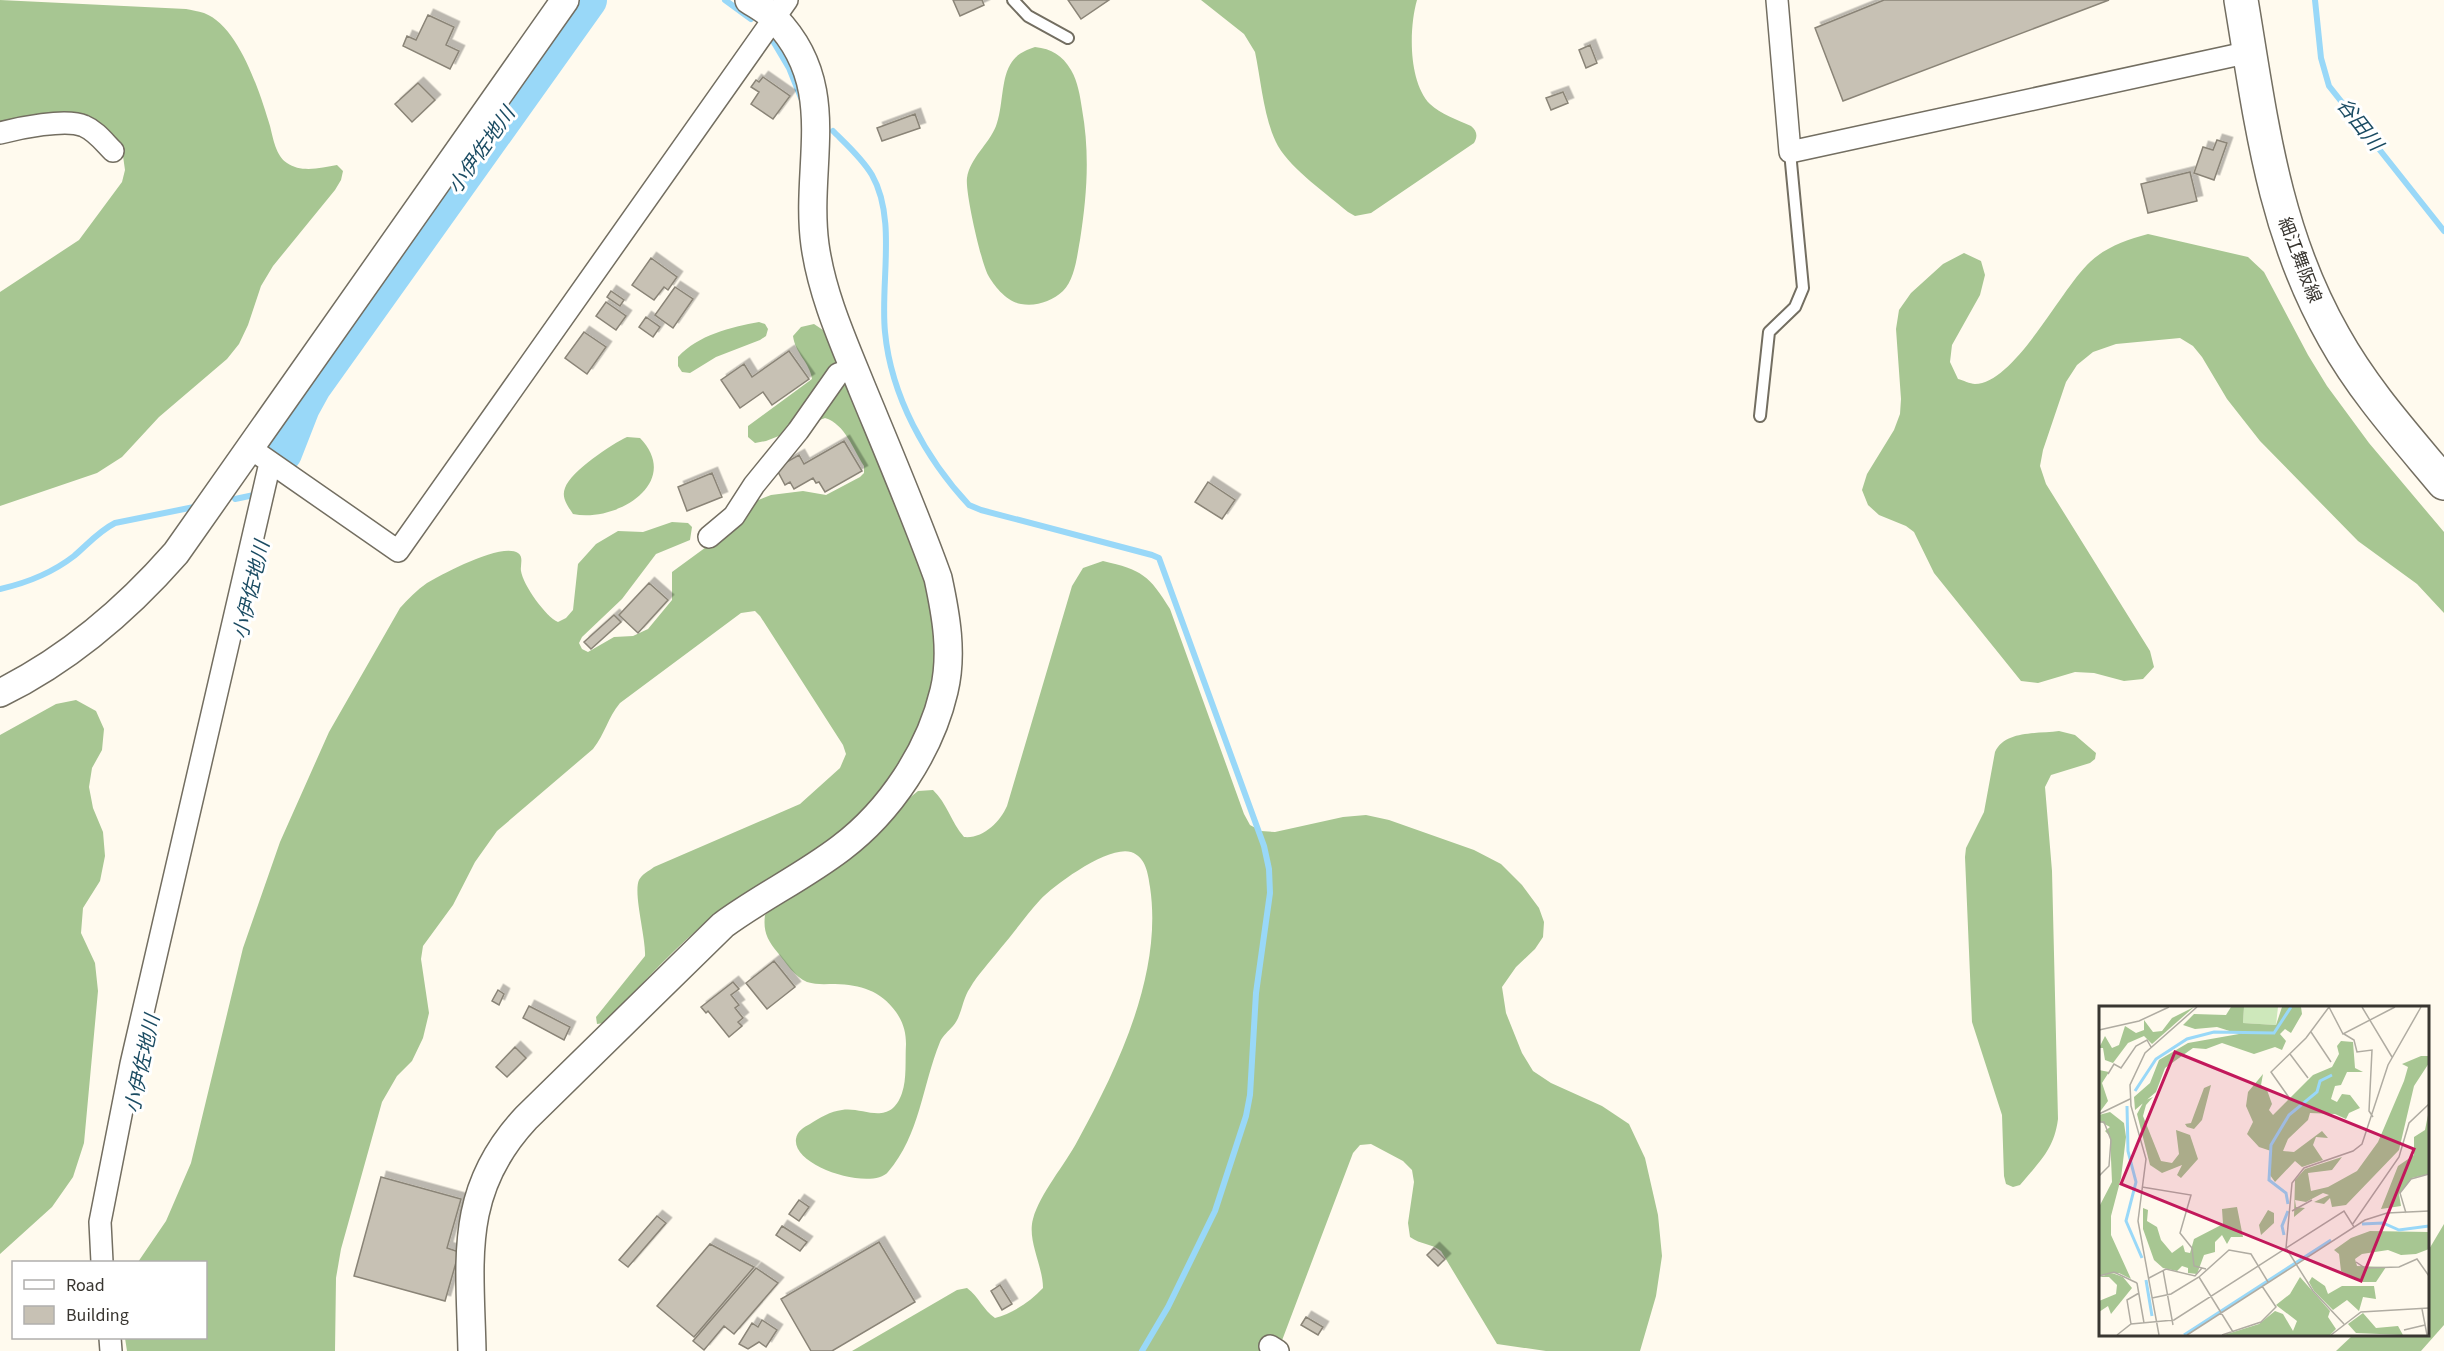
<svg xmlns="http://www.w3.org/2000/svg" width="2444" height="1351" font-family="'Source Sans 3','Noto Sans JP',sans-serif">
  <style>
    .forest { fill: #a7c692 }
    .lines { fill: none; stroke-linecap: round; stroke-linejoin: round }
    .stream { stroke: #99d8f8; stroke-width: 6 }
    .river { stroke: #99d8f8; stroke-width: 38 }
    .building { fill: #c7c1b4; stroke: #8a8477; stroke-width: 1.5; filter: url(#shadow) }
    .service-casing { stroke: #736e61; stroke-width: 14 }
    .minor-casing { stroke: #736e61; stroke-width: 24 }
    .tertiary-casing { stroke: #736e61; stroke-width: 30 }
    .primary-casing { stroke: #736e61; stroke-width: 36 }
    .service { stroke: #fff; stroke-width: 10 }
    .minor { stroke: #fff; stroke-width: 21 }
    .tertiary { stroke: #fff; stroke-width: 27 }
    .primary { stroke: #fff; stroke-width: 33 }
    .labels { text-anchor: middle; stroke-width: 6; stroke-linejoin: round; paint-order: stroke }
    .street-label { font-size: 18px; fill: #393631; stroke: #fff }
    .water-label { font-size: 20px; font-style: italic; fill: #1b4c63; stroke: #fff }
    .inset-river { fill: none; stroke: #99d8f8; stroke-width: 3 }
    .inset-road { fill: none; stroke: #b0aca2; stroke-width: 1.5 }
    .view { fill: #c2185b; fill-opacity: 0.15; stroke: #c2185b; stroke-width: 3 }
    .inset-edge { fill: none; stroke: #393631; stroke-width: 3 }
  </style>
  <defs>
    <filter id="shadow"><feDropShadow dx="5.5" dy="-5.5" stdDeviation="0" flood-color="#0004"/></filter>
  </defs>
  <rect width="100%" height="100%" fill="#fffaee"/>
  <path class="forest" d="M0,0L186,9C191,10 198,11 204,13C239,26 260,93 270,126C273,138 276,156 287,163C301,173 321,168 337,165L343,171L341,180L335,190L273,266L261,286L248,325L239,344L227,359L159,417L122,457L97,473L0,506V292L79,240L122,182L125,170L123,156L118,145L99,126L0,125Z
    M1201,0H1417C1409,28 1408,81 1430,104C1440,114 1458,120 1471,126C1477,131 1478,136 1474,143L1371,213L1355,216L1348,212C1326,193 1293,171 1278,146C1264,121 1261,80 1255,52L1244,34Z
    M1035,47C1052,49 1062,55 1071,70C1078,82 1080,96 1082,109C1090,154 1087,195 1080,240C1077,256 1075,279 1063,291C1052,301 1036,307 1021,304C1007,302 994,286 988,275C981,262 965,192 967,178C970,158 989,144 996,126C1003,108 1001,80 1010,65C1016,54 1024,51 1035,47Z
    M2148,234L2248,257L2264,272L2308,355L2327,386L2369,443L2444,532V613L2417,584L2358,541L2260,441L2227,399L2202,357L2193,346L2180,338L2116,344L2093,352L2077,365L2066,382L2043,450L2040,466L2046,484L2150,651L2154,667L2143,679L2124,681L2094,673L2075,672L2038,683L2021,681L1934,573L1914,532L1906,526L1879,515L1868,505L1862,490L1867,474L1894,430L1900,414L1901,399L1896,329L1899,310L1911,293L1943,264L1964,253L1981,261L1985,275L1980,295L1952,345L1950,362L1958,379C1963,380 1970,384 1975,384C2015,383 2060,290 2090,262C2106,247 2126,240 2148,234Z
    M759,322L765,324L768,329L766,336L760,340L716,357L690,373L682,372L678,366V357C698,335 731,327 759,322Z
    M814,324L823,330L829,339L913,548C922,570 931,593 934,617C944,702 900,782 837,836C801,866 753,887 715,915C675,946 640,987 604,1023L597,1024L596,1017L645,956C646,938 633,893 639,880C642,874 649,871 654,867L800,804L840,768L846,754L843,745L760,616L755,611L741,613L620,703C608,717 605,734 593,749L497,831L475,862L453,905L423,946L421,959L429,1013L423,1038L412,1061L397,1076L382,1102L341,1249L336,1278L335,1351H127L125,1338H206V1262H138L166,1221L191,1163L243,948L280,842L329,732L400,608C408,599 417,590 427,583C442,574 502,542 518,553C524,557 520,565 521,571C523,585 546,617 558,622L566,618L573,610L578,564L596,544L618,531L643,532L672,522L688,523L692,527L690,540L656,554L622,599L582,637L579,643L582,649L588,652L614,637L633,636L648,629L672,600V572L713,542L756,501L771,495L803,491L826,495L860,477L864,473V466C853,449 845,424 825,418L766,441L755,443L748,437V426L812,379C810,363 795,353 793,336L801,327Z
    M627,437L640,438C683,483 616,523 573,514C568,506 561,498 565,488C571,471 612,444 627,437Z
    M1103,561C1142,570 1149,575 1170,609L1244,814L1250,825L1261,831L1275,832L1343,817L1366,815L1389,820L1474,850L1501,864L1522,885L1539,908L1544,922L1543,937L1535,949L1516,967L1502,987L1506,1013L1522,1053L1533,1071L1551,1083L1602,1106L1629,1124L1645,1158L1658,1215L1662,1256L1656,1296L1640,1351H1546L1497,1344L1441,1251C1431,1243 1421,1245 1410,1237L1408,1223L1414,1182L1412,1170L1403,1161L1371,1144L1360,1145L1353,1153L1278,1351H852L957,1290L967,1288C979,1297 983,1310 995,1318C1013,1313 1030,1302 1043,1288C1043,1266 1027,1241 1033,1219C1040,1193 1065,1165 1078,1140C1118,1067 1163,973 1150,887C1148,874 1146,857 1131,852C1109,845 1055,884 1040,900C1026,915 1014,933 1000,949C990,962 978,974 970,988C962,999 962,1016 953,1026C948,1032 943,1035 940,1042C922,1086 920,1135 888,1172C872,1191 792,1167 796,1139C797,1131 804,1127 810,1124C819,1118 831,1111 842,1110C863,1106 890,1128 902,1093C907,1079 905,1060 906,1044C906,1032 903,1022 896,1012C880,990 861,985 835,984C826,984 816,985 807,982C795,977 786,963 778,953C767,940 763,931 765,915L918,791L933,790C947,803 951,822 964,837C983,839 1000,822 1007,806L1072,586L1083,568Z
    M76,700L96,711L104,729L102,750L92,768L89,787L93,808L103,832L105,856L100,881L83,908L81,933L95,963L98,991L84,1143L73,1177L52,1207L0,1254V735L56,704Z
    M2059,731L2075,735L2096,753L2095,759L2090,763L2051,775L2045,787L2052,871L2058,1119C2054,1150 2039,1162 2020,1185L2013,1187L2006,1184L2004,1176L2002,1115L1972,1022L1965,857L1966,848L1984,812L1995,752C2005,730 2038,734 2059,731Z
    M2444,1224V1325L2421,1351H2336L2353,1335L2428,1334V1251Z"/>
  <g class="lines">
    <path class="stream" d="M725,0L751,19
      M2315,0L2321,58L2329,86L2444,231
      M773,41L789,68L801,98
      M833,131C846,144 862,158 872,175C897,219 880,283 885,332C891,396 926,459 969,505L981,510L1152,555L1159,558L1264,846L1269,869L1270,893L1256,993L1250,1095L1246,1116L1215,1211L1168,1307L1142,1351
      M280,465L283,453
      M235,499L254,495
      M0,589C27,583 52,573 74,556C88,544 99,531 115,523L194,507"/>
    <path class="river" d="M283,453L301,407L312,387L588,0"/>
  </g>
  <path class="building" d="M953,0H982L984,5L960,16Z
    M1068,0H1109L1081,19Z
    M1884,0H2109L1843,101L1815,28Z
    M428,15L454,27L446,45L459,51L450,69L403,46L407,36L416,40Z
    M1590,45L1597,63L1586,68L1579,50Z
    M763,77L790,96L773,119L751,104L759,92L751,87L756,80L759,82Z
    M418,83L435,100L412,122L395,104Z
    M1563,92L1568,103L1551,110L1546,98Z
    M915,114L920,128L882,141L877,128Z
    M2217,140L2227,143L2214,180L2194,173L2203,147L2213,150Z
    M2190,172L2197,201L2148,213L2141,184Z
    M651,258L677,277L668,290L664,287L654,300L632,285Z
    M675,287L693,299L673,328L655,315Z
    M611,291L624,300L620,306L607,297Z
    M606,302L626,316L616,330L596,316Z
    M646,317L660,327L653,337L639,327Z
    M584,332L606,347L587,374L565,358Z
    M789,351L809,379L772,405L763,392L740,408L721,380L744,364L752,377Z
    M844,441L862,471L825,492L819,482L816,483L813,478L794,489L790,482L785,485L776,468L799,455L804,464Z
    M712,473L722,497L687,511L678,487Z
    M1208,482L1235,500L1222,519L1195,502Z
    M649,583L668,600L638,633L619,615Z
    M614,615L621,622L591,649L584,642Z
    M774,961L795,987L767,1009L746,983Z
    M733,982L739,989L731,995L739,1005L735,1008L743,1018L738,1022L742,1026L729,1037L708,1011L706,1013L701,1007Z
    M498,990L504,994L499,1005L492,1001Z
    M529,1006L570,1027L564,1040L523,1018Z
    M515,1047L526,1058L507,1077L496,1067Z
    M381,1177L461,1199L447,1248L459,1252L445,1301L354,1276Z
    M799,1200L809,1207L799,1221L789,1214Z
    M657,1216L666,1223L628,1267L619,1260Z
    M782,1226L807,1242L800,1251L776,1235Z
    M879,1242L915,1302L832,1351H811L781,1299Z
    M710,1244L754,1267L694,1337L657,1306Z
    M1434,1248L1445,1259L1438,1266L1427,1255Z
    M756,1268L778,1283L734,1334L724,1326L704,1350L693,1341Z
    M1000,1285L1012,1304L1002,1310L991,1291Z
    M1306,1317L1323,1327L1318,1335L1301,1325Z
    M762,1320L777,1330L766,1347L759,1342L748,1349L739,1344L752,1323L758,1327Z"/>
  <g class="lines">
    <g class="service-casing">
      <path id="service" d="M1013,0L1028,16L1068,38
        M1760,416L1769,332L1795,307L1803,288L1790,152"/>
    </g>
    <g class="minor-casing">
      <path id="minor" d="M1777,0L1790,152L2250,52
        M0,133C19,128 66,118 84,126C96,131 104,142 113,151
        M250,448L398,551L787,0
        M709,537L734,516L754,485L798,431L838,374L854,368
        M102,1262L100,1222L131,1064L270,463
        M110,1338L111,1351
        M1270,1346L1278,1351"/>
    </g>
    <g class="tertiary-casing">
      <path id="tertiary" d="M0,693C69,659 126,610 176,553L565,0
        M472,1351C470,1259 458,1191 526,1118L723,925C761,897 803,877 841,848C890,811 930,751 944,691C953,654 946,615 938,578C915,514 888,451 862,388C843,341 822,295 815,245C804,164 841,87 775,19C768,11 758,6 749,0"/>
    </g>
    <g class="primary-casing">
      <path id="primary" d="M2241,0C2261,120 2273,230 2334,337C2364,391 2405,436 2444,483"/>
    </g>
    <use href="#service" class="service"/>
    <use href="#minor" class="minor"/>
    <use href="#tertiary" class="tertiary"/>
    <use href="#primary" class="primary"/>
  </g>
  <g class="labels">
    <g class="street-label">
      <text transform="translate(2300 260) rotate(69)" y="6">細江舞阪線</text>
    </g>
    <g class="water-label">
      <text transform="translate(2360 124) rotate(52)" y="7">谷田川</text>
      <text transform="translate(481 150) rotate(-55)" y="7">小伊佐地川</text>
      <text transform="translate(251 590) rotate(-77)" y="7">小伊佐地川</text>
      <text transform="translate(142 1064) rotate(-78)" y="7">小伊佐地川</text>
    </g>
  </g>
  <g transform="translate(2099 1006)">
    <rect width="330" height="330" fill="#fffaee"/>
    <path d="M145,1H179L177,19L144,17Z" fill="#cee8bb"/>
    <path d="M95,1L53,38L45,30L29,37L14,57L6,54L4,42H0L6,30L13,42L20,39L26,20L37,27L45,24V14L54,26L63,25L73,12ZM132,1H145L144,17L177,19L183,1H202L203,8L192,27L186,23L181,28L187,35L183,44L176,41L155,48L123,37L107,43L94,42L66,62L57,86L36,104L35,91L51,77L60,54L89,37L140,28L118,21L96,23L84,19L95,8L127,9ZM242,35L254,36L256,62L264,66H248L242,79L236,80L232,93L238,96L243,88L251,89L261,102L250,107L247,113L236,108L211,107L209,114L189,133L184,145L195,146L223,125L229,132L217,131L214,139L224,154L203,161L196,155L176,176L171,169L172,145L160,141L148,128L154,116L147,100L149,86L164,68L162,79L168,84L173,98L170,104L174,109L214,69L233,61L240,48L238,40ZM322,50H330V57L315,80L300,144L247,199L233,201L231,192L225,198L215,196L230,189L224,187L207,196L196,194L197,201L206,202L195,211L196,174L206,163L243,151L233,164L209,167L212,185L229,181L258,165L279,136L305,75L309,61L303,58ZM0,64L10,66L3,77L9,95L0,107ZM112,79L103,114L95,123L88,121L86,118L92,117L105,82ZM54,91L47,99L44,110L62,155L73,157L80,148L77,124L91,129L99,153L82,172L78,169L83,159L63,167L51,159L38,108L45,95ZM330,104V168L313,172L300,188L302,200L282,203L299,160L315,149V131L326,124ZM11,106L25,117L27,131L22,172L12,210V229L32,273L20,267L0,269V201L13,176L11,130L6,125L11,121L0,115V109ZM138,201L144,231H132L128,238L123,229L116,236V246L105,249L98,268L89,267V262L83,260L78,265L64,262L55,254L44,223V202L49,204L48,215L58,221L62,234L73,247L84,239L86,246L91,247L95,233L124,218L123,203ZM169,204L175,207V217L162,229L160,219ZM271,225L330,226V243L317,248L302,249L289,244L263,248L256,253L258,260L287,261L277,276H264L242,265L240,248L235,244L252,232ZM13,267L24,271L33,282L12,308L9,300L0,306V295L17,288L18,279L10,271H0ZM201,271L231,305L229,311L237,323L231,329H125L160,318L176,305L184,308L194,325L198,315L177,299L191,288ZM213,271L226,280L229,288L243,280H275L277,293L264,291L260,305L248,294L234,304L215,285L210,276ZM264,307L277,322L299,320L304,329L257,327L249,318Z" fill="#a7c692"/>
    <path class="inset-river" d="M36,85L57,53L88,33L115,26L175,27L192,1M28,100L29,145L37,176L27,215L43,252M189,198L187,187L170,174L172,139L190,109L218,86L221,75L233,69M263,218L284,217L300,224L330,220M185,229L183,220L189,205M47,274L53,310M85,329L232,234"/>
    <path class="inset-road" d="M230,1L244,28L296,1M263,1L293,51M0,24L40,15L70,1M212,26L232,56M245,28L255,34L258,46L273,44L270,105L274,111M191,48L209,72M9,68L15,58L22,62L37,40L48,34L52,41M191,93L172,66L207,32L230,1M0,108L31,93M0,116H5L12,134L10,160L0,170M43,181L92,189L81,227L93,242L95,260L107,263M193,205L213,194M307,207L301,187L312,173L330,168M253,219L300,151L310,117L330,98M257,256L266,262L300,261L318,253L330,270M64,264L74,319M0,270L15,266L38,277M100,271L134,326M50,272L67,263L96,270L103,262M38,277L45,317M53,292L72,288L100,271L130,244L152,248L169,276M323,303L328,329M32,318L28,294L40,287M245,318L214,285L187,242L193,177L205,162L254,145L263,138L289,59L322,1M305,324L326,319M18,329L32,318L75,314L245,205L255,221M60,329L39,215L47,153L32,100L31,79L46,47L98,1M88,329L266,214L288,207L330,205M123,329L162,316L177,301L163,280M232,329L262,306L330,302"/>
    <path class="view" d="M76,46L315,143L262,275L22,178Z"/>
    <rect width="330" height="330" class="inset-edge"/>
  </g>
  <rect x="12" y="1261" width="195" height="78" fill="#ffffff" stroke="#b0afad" stroke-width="1.5"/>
  <rect x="24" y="1280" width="30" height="9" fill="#ffffff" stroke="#b0afad" stroke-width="1.5"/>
  <text x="66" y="1291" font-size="18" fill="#393631">Road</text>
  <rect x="24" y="1306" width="30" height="18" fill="#c7c1b4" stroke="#b0afad" stroke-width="1.5"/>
  <text x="66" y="1321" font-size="18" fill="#393631">Building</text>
</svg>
